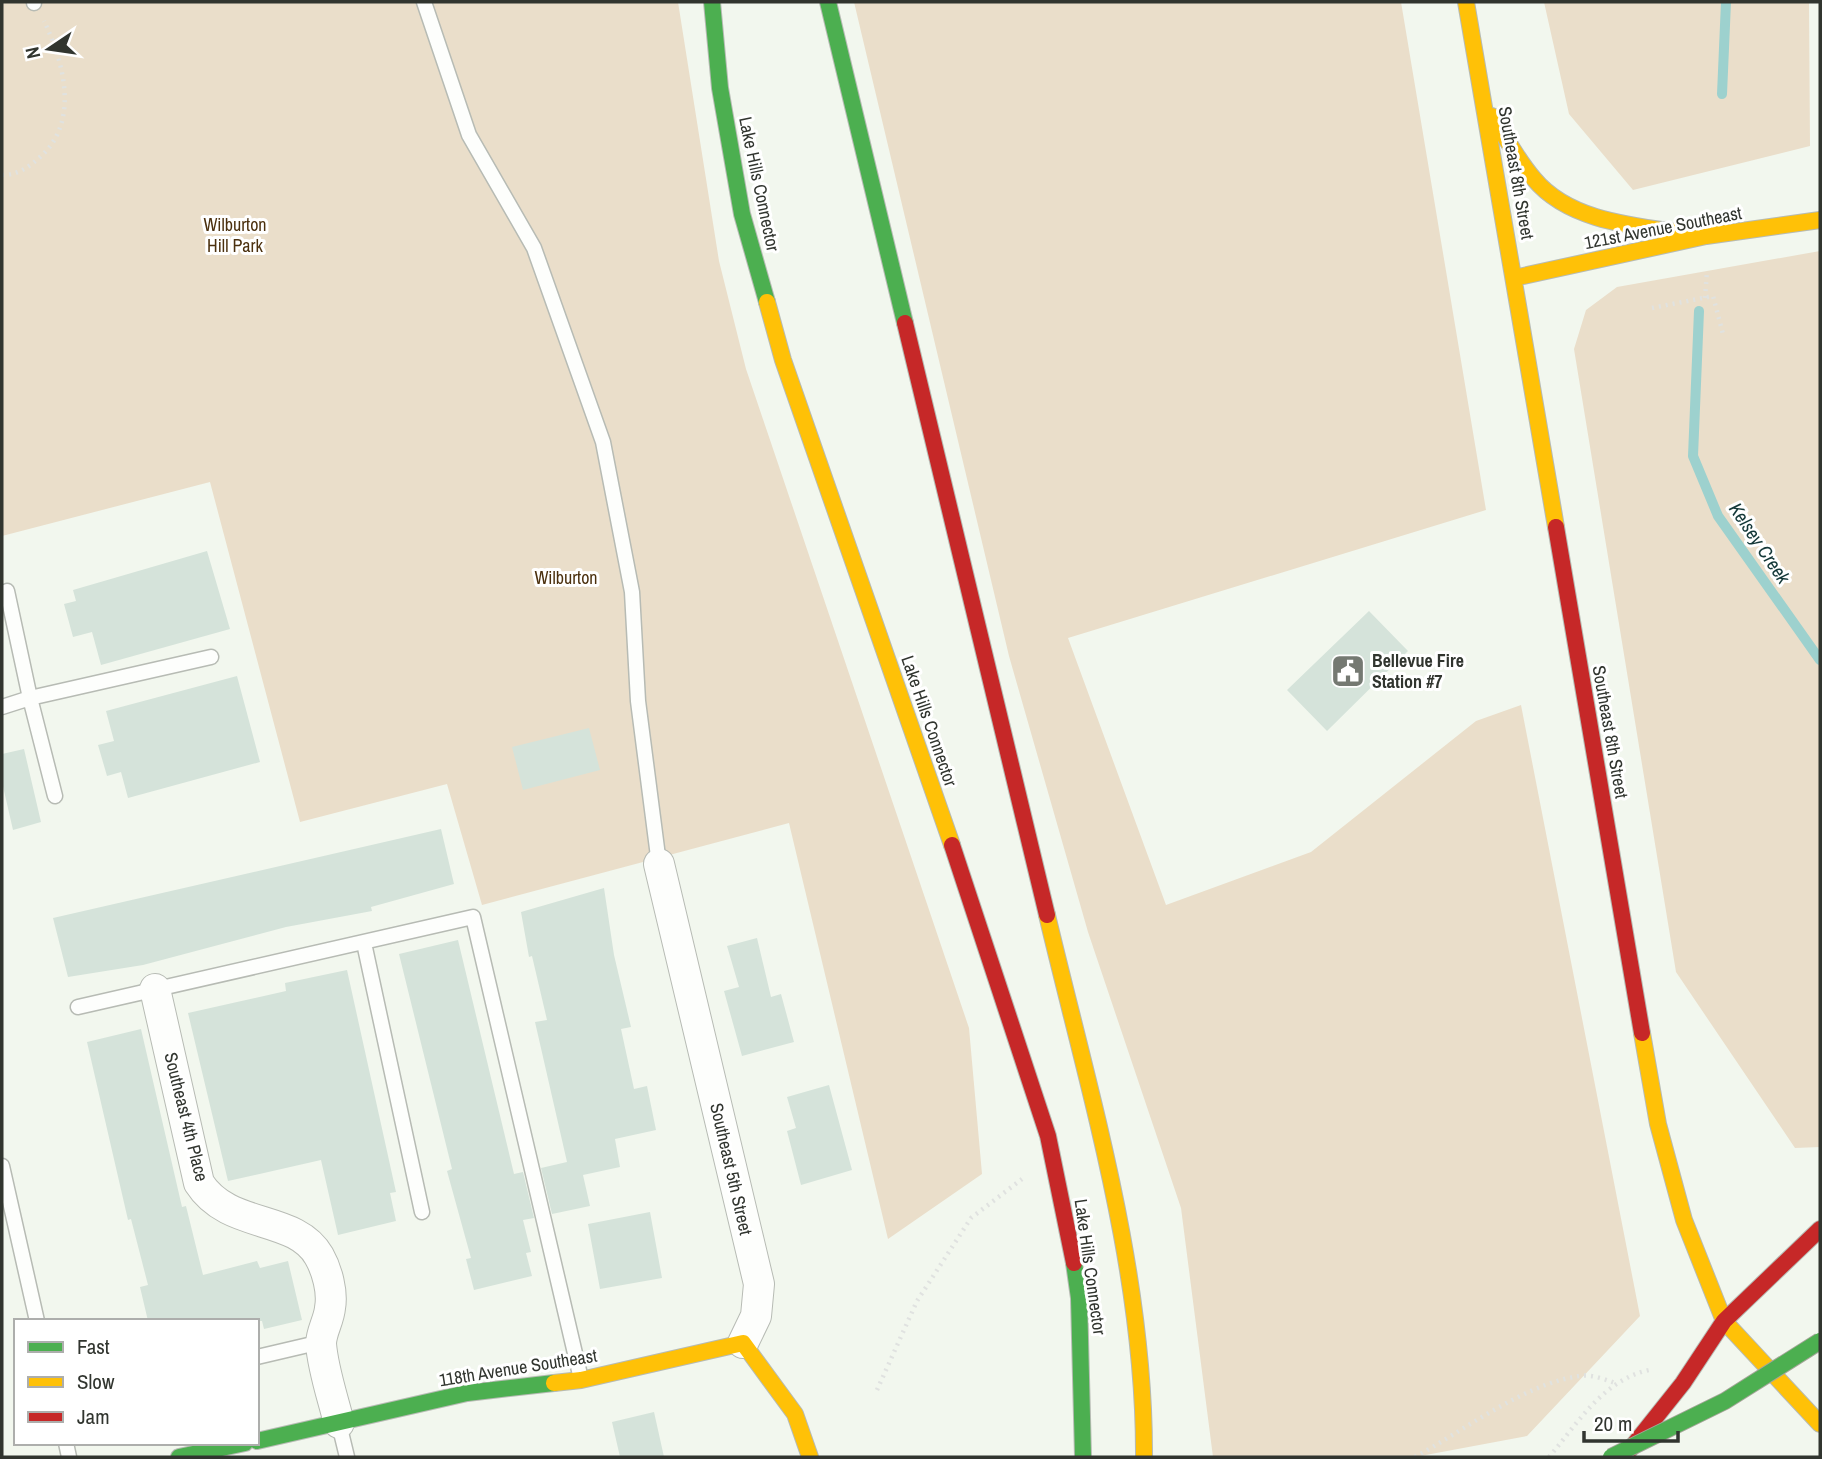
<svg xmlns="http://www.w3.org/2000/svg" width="1822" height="1459" font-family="'Archivo Narrow',sans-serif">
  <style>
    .green { fill: #eadeca }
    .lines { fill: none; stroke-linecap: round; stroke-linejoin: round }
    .stream { stroke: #9dd1ce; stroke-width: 10 }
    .building { fill: #d5e3da }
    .lane-casing { stroke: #b7bbb4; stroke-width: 17 }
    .street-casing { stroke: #b7bbb4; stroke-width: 32 }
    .fast-casing { stroke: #b7bbb4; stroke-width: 18 }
    .slow-casing { stroke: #b7bbb4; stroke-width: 18 }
    .jam-casing { stroke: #b7bbb4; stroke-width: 18 }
    .path { stroke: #e0e2e0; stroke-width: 4.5; stroke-dasharray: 2 5; stroke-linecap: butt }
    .lane { stroke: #fdfefc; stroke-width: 14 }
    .street { stroke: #fdfefc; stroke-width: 30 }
    .fast { stroke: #4caf50; stroke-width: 16 }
    .slow { stroke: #ffc107; stroke-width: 16 }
    .jam { stroke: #c62828; stroke-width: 16 }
    .fast-bridge-casing { stroke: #a4a598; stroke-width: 18; stroke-linecap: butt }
    .fast-bridge { stroke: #4caf50; stroke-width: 16 }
    .labels { text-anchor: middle; stroke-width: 6; stroke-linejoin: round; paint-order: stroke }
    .street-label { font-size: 18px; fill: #31352f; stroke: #fff }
    .park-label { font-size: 18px; fill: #4b300e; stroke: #fff }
    .poi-label { font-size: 18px; font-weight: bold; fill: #31352f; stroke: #fff; text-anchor: start }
    .water-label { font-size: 19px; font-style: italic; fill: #143838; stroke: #fff }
  </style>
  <rect width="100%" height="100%" fill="#f2f7ee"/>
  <path class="green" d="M2,2H678L719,261L746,369L969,1028L982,1174L888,1239L789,823L482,905L447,784L300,822L210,482L2,536Z
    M854,2H1401L1486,510L1068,638L1166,905L1311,852L1476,721L1521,705L1640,1316L1527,1436L1415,1457H1213L1181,1208L1088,932L1009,656Z
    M1544,2H1809L1810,146L1633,190L1569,114Z
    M1820,251V1147L1795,1148L1676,972L1574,349L1586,310L1617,287Z"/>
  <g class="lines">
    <path class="stream" d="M1722,94L1726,2
      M1699,311L1693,456L1718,516L1820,660"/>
  </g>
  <path class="building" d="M207,551L230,629L101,665L92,632L73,637L64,604L76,601L73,590Z
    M1369,611L1408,651L1327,731L1287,690Z
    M237,676L260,762L128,798L121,772L107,776L98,745L114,741L106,711Z
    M589,728L600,770L523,790L512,747Z
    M24,749L41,822L13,830L2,782V754Z
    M441,829L454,884L371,907L372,911L286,927L143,965L68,977L53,918Z
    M604,888L614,955L631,1027L621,1029L634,1089L647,1086L656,1130L615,1139L620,1167L583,1175L590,1206L552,1214L541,1168L567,1162L535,1022L547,1020L532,956L529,957L521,912Z
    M757,938L771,997L781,994L794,1042L742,1056L724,991L739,987L727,946Z
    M458,940L514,1174L523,1172L534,1218L523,1220L531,1252L526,1253L532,1276L474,1290L466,1259L471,1258L447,1171L452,1169L399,954Z
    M347,970L396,1192L390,1193L396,1221L338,1235L321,1160L228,1181L188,1013L286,991L285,983Z
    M141,1029L182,1207L186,1206L203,1275L257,1261L260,1268L288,1261L302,1320L264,1329L262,1321H148L140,1287L148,1285L131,1219L128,1220L87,1042Z
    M829,1085L852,1170L801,1185L787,1131L796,1128L787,1097Z
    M650,1212L662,1278L600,1289L588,1224Z
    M654,1412L664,1457H620L612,1422Z"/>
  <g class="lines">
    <g class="lane-casing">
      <path id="lane" d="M424,2L469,135L534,248L603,442L632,592L638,701L659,864
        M34,3V2
        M7,591L30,698L211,657
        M2,707L30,698L55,796
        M364,943L422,1212
        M78,1007L473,917L581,1379
        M2,1166L37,1321
        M257,1357L321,1342
        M339,1424L347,1457
        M66,1443L69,1457"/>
    </g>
    <g class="street-casing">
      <path id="street" d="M659,864L759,1284L756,1316L743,1343
        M155,989L199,1183C229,1230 295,1214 319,1256C327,1270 333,1292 330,1308C329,1320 321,1332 321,1344C323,1370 333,1398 339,1423"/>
    </g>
    <g class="fast-casing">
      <path id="fast" d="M712,2L720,88L742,214L767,302
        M828,2L905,323
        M1074,1263L1079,1298L1083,1457
        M257,1441L467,1393L554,1383
        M179,1457L245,1443"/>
    </g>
    <g class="slow-casing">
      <path id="slow" d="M1466,2L1556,527
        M1492,116C1506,137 1517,160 1534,179C1569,221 1633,226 1683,233
        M1514,278L1706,236L1820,220
        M767,302L783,360L952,845
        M1047,915C1089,1092 1145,1273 1144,1457
        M1642,1033L1658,1124L1684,1220L1724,1321L1820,1424
        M554,1383L581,1380L743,1343L795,1414L810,1457"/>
    </g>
    <g class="jam-casing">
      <path id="jam" d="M905,323L1047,915
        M1556,527L1642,1033
        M952,845L1048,1136L1074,1263
        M1628,1452L1683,1383L1724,1321L1820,1229"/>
    </g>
    <path class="path" d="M2,175C17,175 28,168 40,157C80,122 64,63 44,21
      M1705,298L1707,271
      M1652,308L1713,296L1723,334
      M877,1390L917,1301L971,1218L1022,1179
      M1415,1457C1463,1431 1524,1384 1579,1376C1591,1374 1604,1379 1615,1383
      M1549,1457C1578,1423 1603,1380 1649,1370"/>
    <use href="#lane" class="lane"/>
    <use href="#street" class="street"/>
    <use href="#fast" class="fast"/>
    <use href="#slow" class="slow"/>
    <use href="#jam" class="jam"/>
    <g class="fast-bridge-casing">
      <path id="fast-bridge" d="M1611,1457L1725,1401L1820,1341"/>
    </g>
    <use href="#fast-bridge" class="fast-bridge"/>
  </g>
  <defs>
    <g id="civic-square" transform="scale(1.75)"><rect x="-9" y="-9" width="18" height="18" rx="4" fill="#757972" stroke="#fff"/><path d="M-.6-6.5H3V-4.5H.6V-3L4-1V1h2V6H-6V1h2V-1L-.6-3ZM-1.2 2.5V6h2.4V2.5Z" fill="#fff"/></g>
  </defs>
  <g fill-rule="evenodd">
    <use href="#civic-square" x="1348" y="671"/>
  </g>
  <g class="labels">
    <g class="street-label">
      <text transform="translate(1516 173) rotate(80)" y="6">Southeast 8th Street</text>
      <text transform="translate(759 184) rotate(78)" y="6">Lake Hills Connector</text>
      <text transform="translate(1663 228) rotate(-11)" y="6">121st Avenue Southeast</text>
      <text transform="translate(929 721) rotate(71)" y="6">Lake Hills Connector</text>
      <text transform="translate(1610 732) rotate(80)" y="6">Southeast 8th Street</text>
      <text transform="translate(186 1117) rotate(76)" y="6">Southeast 4th Place</text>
      <text transform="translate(731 1169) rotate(77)" y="6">Southeast 5th Street</text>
      <text transform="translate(1090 1267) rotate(82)" y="6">Lake Hills Connector</text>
      <text transform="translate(518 1368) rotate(-9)" y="6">118th Avenue Southeast</text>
    </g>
    <g class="park-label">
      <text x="235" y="231">Wilburton<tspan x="235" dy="21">Hill Park</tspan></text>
      <text x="566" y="584">Wilburton</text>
    </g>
    <g class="poi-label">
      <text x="1372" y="667">Bellevue Fire<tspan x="1372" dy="21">Station #7</tspan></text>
    </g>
    <g class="water-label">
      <text transform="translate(1760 543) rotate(56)" y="7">Kelsey Creek</text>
    </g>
  </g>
  <rect width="1822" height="1459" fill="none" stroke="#31352f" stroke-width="7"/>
  <rect x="14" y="1319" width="245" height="126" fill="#ffffff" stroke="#adaeac" stroke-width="2"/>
  <rect x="28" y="1342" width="35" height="10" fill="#4caf50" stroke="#adaeac" stroke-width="2"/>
  <text x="77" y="1354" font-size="21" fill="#31352f">Fast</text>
  <rect x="28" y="1377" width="35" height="10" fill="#ffc107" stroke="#adaeac" stroke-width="2"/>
  <text x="77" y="1389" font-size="21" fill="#31352f">Slow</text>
  <rect x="28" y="1412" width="35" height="10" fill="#c62828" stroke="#adaeac" stroke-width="2"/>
  <text x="77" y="1424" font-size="21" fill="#31352f">Jam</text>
  <g transform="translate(49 49) rotate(257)" stroke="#ffffff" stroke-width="5" paint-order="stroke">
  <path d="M0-5L12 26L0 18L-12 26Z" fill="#31352f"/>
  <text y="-10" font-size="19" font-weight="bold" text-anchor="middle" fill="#31352f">N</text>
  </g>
  <path d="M1584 1431v10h94v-10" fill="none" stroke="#31352f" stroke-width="3.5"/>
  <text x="1594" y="1431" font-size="21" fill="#31352f" stroke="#ffffff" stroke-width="5" paint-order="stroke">20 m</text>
</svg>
